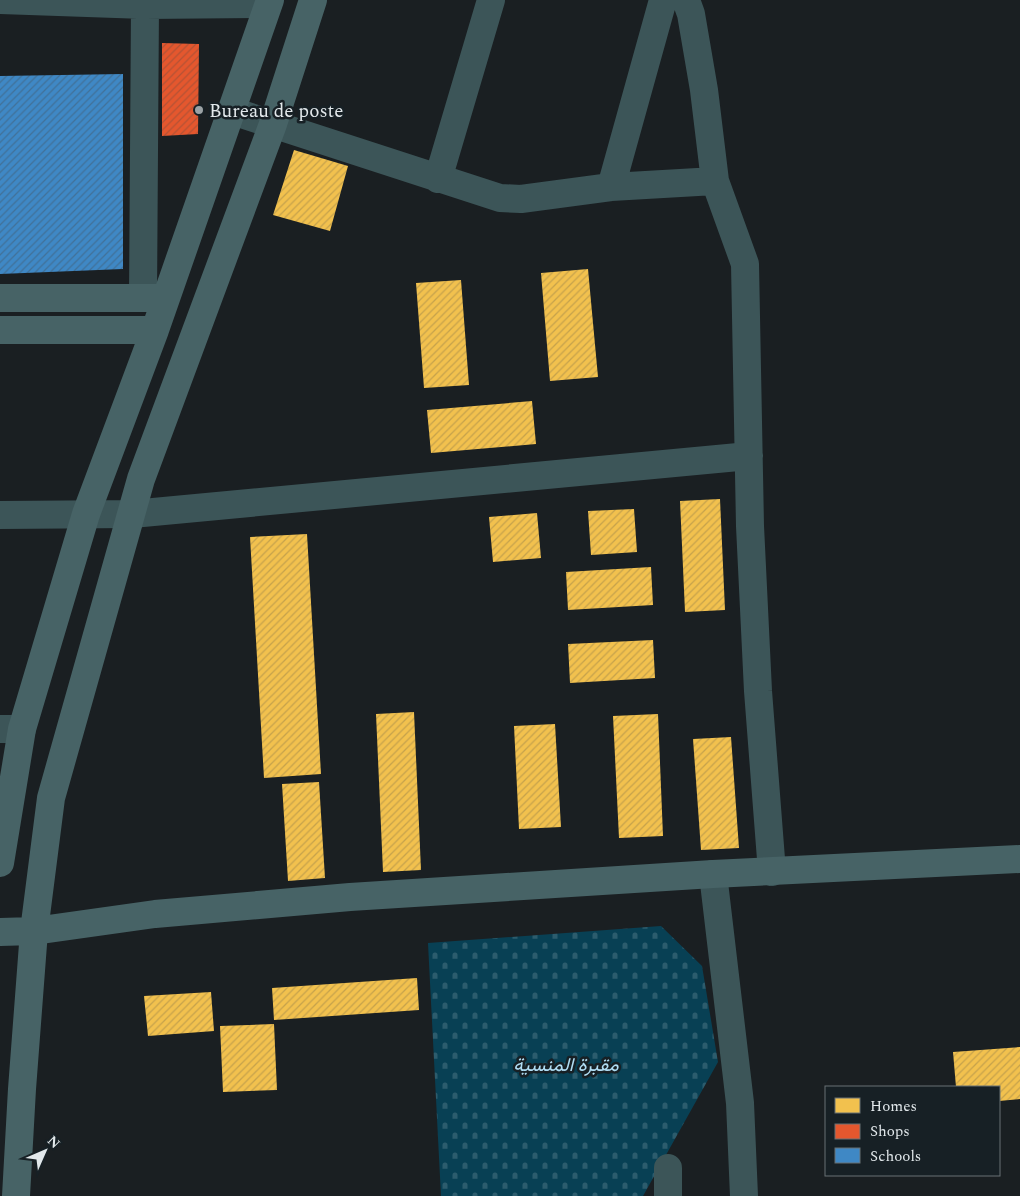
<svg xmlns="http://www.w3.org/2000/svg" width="1020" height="1196" font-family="Spectral,Vazirmatn,serif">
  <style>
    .cemetery { fill: url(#cemetery-stones) }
    .homes { fill: url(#homes-hatch) }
    .shops { fill: url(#shops-hatch) }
    .schools { fill: url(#schools-hatch) }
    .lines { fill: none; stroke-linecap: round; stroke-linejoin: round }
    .street { stroke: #3c5558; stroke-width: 28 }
    .secondary { stroke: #476366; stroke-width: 28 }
    .poi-dot { fill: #9ca2a5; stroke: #172025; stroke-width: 2 }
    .labels { text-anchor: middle; stroke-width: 5; stroke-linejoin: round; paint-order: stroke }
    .poi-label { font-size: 19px; fill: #e2e8eb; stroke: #172025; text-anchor: start }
    .park-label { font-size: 19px; font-style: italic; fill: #b0ddf4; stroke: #172025 }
  </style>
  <defs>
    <pattern id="cemetery-stones" width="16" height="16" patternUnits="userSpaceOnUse" patternTransform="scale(1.25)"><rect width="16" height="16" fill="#084054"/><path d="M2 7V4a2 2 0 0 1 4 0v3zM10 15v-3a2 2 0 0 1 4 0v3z" fill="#2c5c6d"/></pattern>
    <pattern id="homes-hatch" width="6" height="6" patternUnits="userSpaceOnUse" patternTransform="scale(1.25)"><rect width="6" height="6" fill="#f2c14e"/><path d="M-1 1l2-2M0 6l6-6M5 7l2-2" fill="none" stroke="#c6a24c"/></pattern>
    <pattern id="shops-hatch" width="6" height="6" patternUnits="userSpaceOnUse" patternTransform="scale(1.25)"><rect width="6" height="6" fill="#e4572e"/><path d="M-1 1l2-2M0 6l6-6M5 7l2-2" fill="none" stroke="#b45235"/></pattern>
    <pattern id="schools-hatch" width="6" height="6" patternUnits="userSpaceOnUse" patternTransform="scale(1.25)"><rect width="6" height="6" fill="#3f88c5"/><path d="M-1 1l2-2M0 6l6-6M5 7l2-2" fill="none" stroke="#417199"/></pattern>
  </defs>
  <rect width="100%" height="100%" fill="#1a1f22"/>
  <path class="cemetery" d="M661,926L702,966L718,1062L643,1196H439H441L428,943Z"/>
  <path class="homes" d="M294,150L348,166L330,231L273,215Z
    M588,269L598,377L550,381L541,273Z
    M461,280L469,385L424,388L416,283Z
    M532,401L536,444L431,453L427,410Z
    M720,499L725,610L685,612L680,501Z
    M634,509L637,552L591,555L588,511Z
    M537,513L541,558L493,562L489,517Z
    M307,534L321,774L264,778L250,537Z
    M651,567L653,605L568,610L566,572Z
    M653,640L655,678L570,683L568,644Z
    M414,712L421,870L383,872L376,714Z
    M658,714L663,836L619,838L613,716Z
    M555,724L561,827L519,829L514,726Z
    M731,737L739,848L701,850L693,739Z
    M319,782L325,878L288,881L282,784Z
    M417,978L419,1010L274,1020L272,988Z
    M211,992L214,1031L148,1036L144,996Z
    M274,1024L277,1090L223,1092L220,1026Z
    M1020,1047V1099L999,1101V1087H956L953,1052Z"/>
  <path class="shops" d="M162,43L199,44L198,134L162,136Z"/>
  <path class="schools" d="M123,74V269L0,274V76Z"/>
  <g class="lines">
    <path class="street" d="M0,0L145,5L268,4
      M686,0L691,14L704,90L715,181L745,264L750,526L758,691L772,872
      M232,111L500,198L521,199L611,187L715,181
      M438,179L491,0
      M611,187L663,0
      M143,298L145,5
      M0,515L132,514L749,456
      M0,729H22
      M713,874L740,1103L744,1196
      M668,1196V1168"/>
    <path class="secondary" d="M0,298H166
      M0,330H155
      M0,863L22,729L86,514L155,330L270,0
      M0,932L34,931L155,914L350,897L713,874L1020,859
      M16,1196L22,1089L34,931L51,798L141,479L273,124L313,0"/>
  </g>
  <circle class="poi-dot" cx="199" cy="110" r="5"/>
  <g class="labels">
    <g class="poi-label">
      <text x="209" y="117">Bureau de poste</text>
    </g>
    <g class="park-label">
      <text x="566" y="1071">مقبرة المنسية</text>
    </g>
  </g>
  <rect x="825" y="1086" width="175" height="90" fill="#172025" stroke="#687074"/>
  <rect x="835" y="1098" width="25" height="15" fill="#f2c14e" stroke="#687074"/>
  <text x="870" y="1111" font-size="15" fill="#e2e8eb">Homes</text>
  <rect x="835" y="1124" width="25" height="15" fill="#e4572e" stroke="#687074"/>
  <text x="870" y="1136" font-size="15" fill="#e2e8eb">Shops</text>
  <rect x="835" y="1148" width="25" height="15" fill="#3f88c5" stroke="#687074"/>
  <text x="870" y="1161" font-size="15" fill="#e2e8eb">Schools</text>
  <g transform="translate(45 1151) rotate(45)" stroke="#172025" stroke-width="4" paint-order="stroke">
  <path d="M0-4L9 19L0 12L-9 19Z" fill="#e2e8eb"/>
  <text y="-8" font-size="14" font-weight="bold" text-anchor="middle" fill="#e2e8eb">N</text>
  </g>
</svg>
